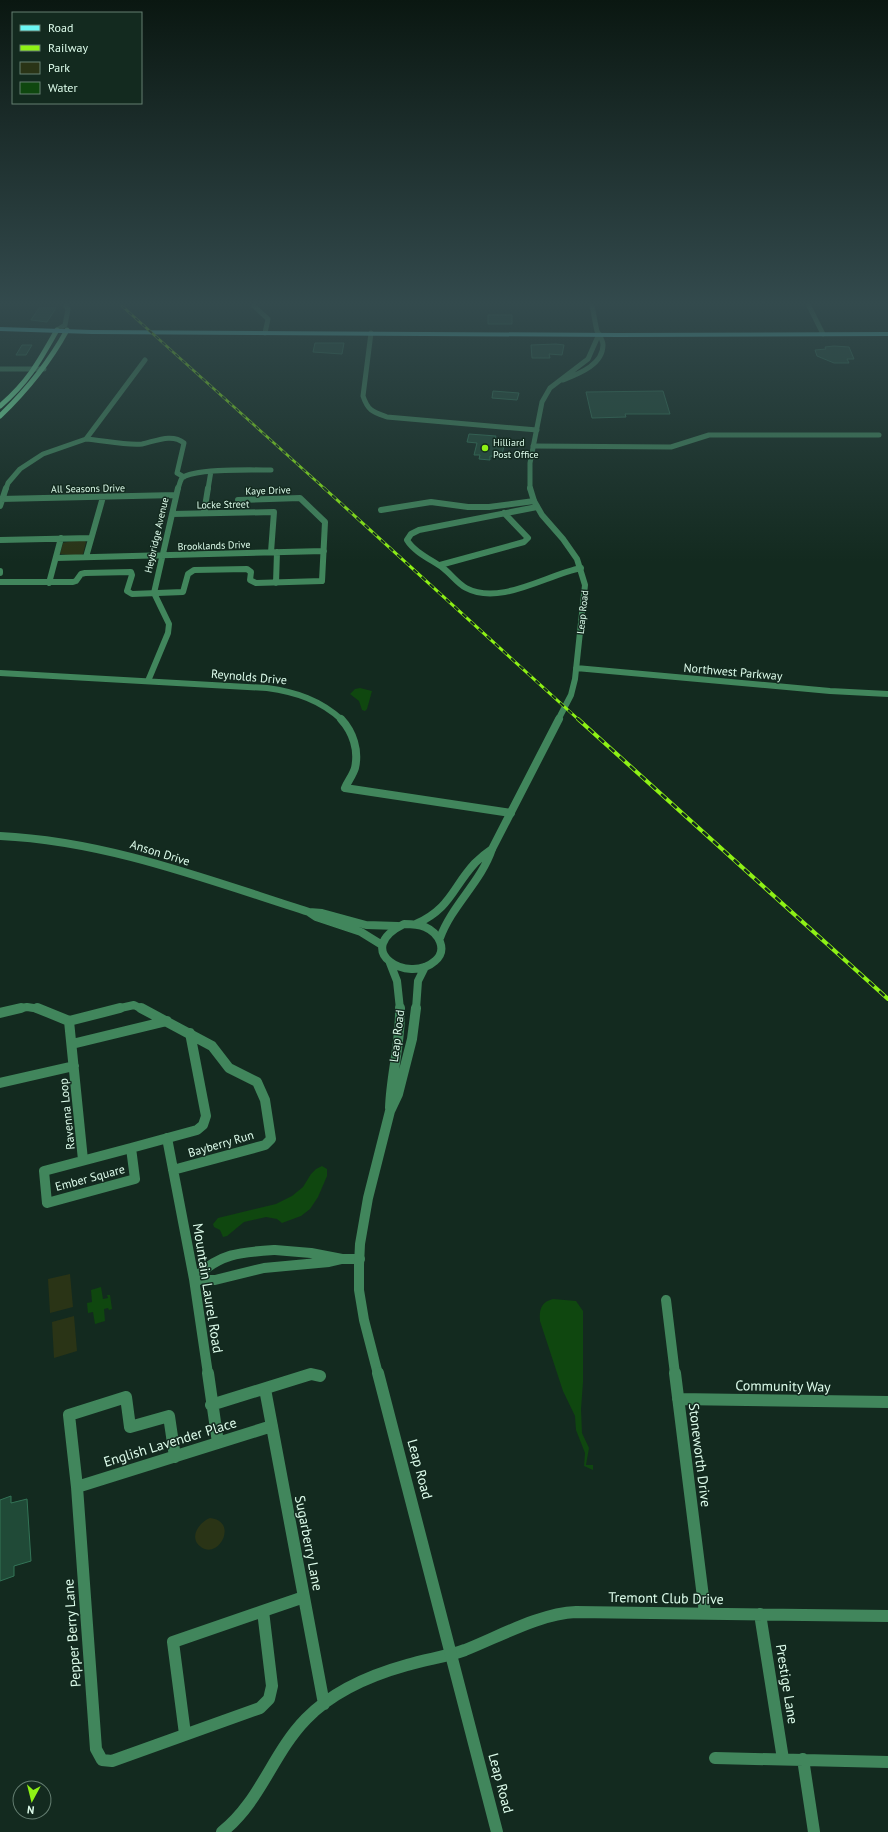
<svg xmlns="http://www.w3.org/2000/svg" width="888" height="1832" font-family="'PT Sans',sans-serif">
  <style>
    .green { fill: #2a3416 }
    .water { fill: #0f470f }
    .building { fill: #204a37; stroke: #337457 }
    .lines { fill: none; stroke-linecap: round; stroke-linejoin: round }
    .minor-far4 { stroke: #41865c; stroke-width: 5 }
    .minor-far3 { stroke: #41865c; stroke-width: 6 }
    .minor-far2 { stroke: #41865c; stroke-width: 8 }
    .minor-far1 { stroke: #41865c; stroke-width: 10 }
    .minor { stroke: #41865c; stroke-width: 12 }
    .tertiary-far4 { stroke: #41865c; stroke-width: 5 }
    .tertiary-far3 { stroke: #41865c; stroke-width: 6 }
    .tertiary-far2 { stroke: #41865c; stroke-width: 8 }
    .tertiary-far1 { stroke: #41865c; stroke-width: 10 }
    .tertiary { stroke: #41865c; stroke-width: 12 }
    .secondary { stroke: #7af7a9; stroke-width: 5 }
    .primary { fill: #6bf6f3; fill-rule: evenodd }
    .rail-far2-casing { stroke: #8ef115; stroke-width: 2.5 }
    .rail-far1-casing { stroke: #8ef115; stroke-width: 3 }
    .rail-casing { stroke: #8ef115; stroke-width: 4 }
    .rail-far2 { stroke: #132a1f; stroke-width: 1.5; stroke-dasharray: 4.5; stroke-linecap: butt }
    .rail-far1 { stroke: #132a1f; stroke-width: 2; stroke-dasharray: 5.5; stroke-linecap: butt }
    .rail { stroke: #132a1f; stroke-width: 2.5; stroke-dasharray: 7; stroke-linecap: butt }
    .poi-dot { fill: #8ef115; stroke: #132a1f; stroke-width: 1.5 }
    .labels { text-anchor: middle; stroke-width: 3; stroke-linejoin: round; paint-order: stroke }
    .far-poi-label { font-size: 10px; fill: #defdec; stroke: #132a1f; text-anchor: start }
    .far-street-label { font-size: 10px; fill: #defdec; stroke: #132a1f }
    .street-label { font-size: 12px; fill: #defdec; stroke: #132a1f }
    .near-street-label { font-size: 14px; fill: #defdec; stroke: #132a1f }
  </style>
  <rect width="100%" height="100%" fill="#132a1f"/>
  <path class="green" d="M84,540L86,542L83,554L80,556L60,554L63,543L72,541Z
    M70,1274L73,1307L50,1313L48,1279Z
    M74,1316L77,1351L54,1358L52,1322Z
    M210,1518C239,1521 219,1560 201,1547C188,1538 199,1522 210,1518Z"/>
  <path class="water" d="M360,688L372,691L367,709L365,711L362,710L359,701L350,694L355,689Z
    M322,1166L327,1169V1176L318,1197L310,1209L301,1216L282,1223L277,1219L266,1217L244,1222L227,1236L223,1237L220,1230L214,1227L213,1224L218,1218L276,1204L292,1196L303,1187L311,1174L316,1169Z
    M101,1287L103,1299L108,1298L107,1295H110L112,1309L109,1310L108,1308L104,1309L105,1321L95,1324L93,1312L88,1313L87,1303L92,1302L91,1290Z
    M553,1299L576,1301L583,1311V1382L581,1409L582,1433L589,1448L586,1465H593V1470L584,1466L585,1453L576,1430L575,1416L563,1391L540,1321C539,1310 541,1302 553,1299Z"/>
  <path class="building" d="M39,308H56L47,322L31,320Z
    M488,315H512V324H488Z
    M315,343H344L342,354L313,352Z
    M556,344L564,345L562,355L549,354L550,358H532L531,345Z
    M22,345H32L26,355H16Z
    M834,346L849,347L854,359H847L849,363H834L817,356L815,350L826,349L825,347Z
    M493,391L519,393L517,400L492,398Z
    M663,391L670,414H625L626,417L592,418L586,392Z
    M469,434L496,436L494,442L505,443L501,457L490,456V460L479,459L480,455H474L477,443L467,442Z
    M11,1496V1503L27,1499L31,1561L14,1566V1576L0,1581V1500Z"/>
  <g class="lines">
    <path class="minor-far4" d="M254,306L268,319L265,333
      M809,306L823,334
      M57,330L65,325L68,309L66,306
      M371,333L363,396C368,411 373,412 387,417L537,430
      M0,369H44
      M86,439C101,440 128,446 142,444C156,441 172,433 184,443L177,473L184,477
      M533,446L671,447L709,435H879
      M6,489L8,483L20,469L43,454L86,439L145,360
      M178,489C179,486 180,481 182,478C193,468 254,470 271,470
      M208,489L211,471"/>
    <path class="minor-far3" d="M0,499L176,495
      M0,506L6,488
      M537,507L419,530L411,534L407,540C414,552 432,560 443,568C451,574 457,583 466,588C500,606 546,575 581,568
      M381,510L431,502L468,507H489L534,501
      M204,513L208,488
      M172,514L274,512L271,552
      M0,540L91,538
      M86,557L103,497
      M56,558L324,551
      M440,565L524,542L528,538L504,513
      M0,571V573
      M0,582H73L76,581L81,574L85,573L131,572L132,575L127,591L132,594L183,592L188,574L194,570L247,569L251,572L250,580L256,583L322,581L325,522L300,498L238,500
      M49,583L61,538
      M276,583L277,552
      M0,673L267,688C296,692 320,700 342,720
      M148,681L168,633L169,624L154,593L178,488"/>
    <path class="minor-far2" d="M341,719C353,732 359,750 355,768C353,775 348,781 345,788L511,813
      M16,1009L27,1007L40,1009
      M116,1009L134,1005L142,1009"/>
    <path class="minor-far1" d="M37,1008L69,1021
      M141,1008L212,1046L229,1068L257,1082L265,1100L271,1139L265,1145L173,1170
      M0,1013L21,1008
      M69,1021L120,1008
      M69,1021L83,1160
      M72,1044L167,1021
      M0,1083L74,1066
      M167,1138L194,1279L208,1374
      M131,1148L135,1179L47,1203L44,1171Z
      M131,1148L197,1130L203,1125L206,1116L190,1033
      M275,1250L311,1253L342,1259L329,1262L264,1268L215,1280L194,1279C219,1253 241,1252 275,1250Z
      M342,1259H360
      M666,1300L675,1374"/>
    <path class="minor" d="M208,1373L218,1443
      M675,1373L705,1613
      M265,1389L324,1704
      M678,1399L888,1402
      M211,1405L311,1374L320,1376
      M175,1457L169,1416L130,1427L126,1397L69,1415L77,1487L96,1749L102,1760L112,1761L260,1708L269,1699L272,1686L263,1611L304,1597
      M77,1487L272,1426
      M760,1614L783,1759
      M185,1734L173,1642L263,1611
      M715,1758L888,1762
      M803,1759L814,1832
      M222,1832C261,1801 272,1754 306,1719C332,1692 371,1675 407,1665C426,1659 446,1657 465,1650C498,1637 541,1613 576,1612L888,1616"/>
    <path class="tertiary-far4" d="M563,380C578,374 603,365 603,345C603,340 599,335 597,331C595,323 594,314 592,306
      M530,489V463L542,402L550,388L588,359L599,334"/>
    <path class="tertiary-far3" d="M530,488L534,501L542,515L563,539L577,559L585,585L575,679L571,695L558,720
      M576,668L830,691L888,694"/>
    <path class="tertiary-far2" d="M0,836C107,841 208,880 309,912L322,913L366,925L398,926
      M310,913L316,917L361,932L382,945
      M404,924C411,924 418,924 425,927C439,933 448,950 435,961C408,985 351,950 404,924Z
      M416,924C451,908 452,888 475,863C480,858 486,853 492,849
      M440,938C452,905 481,882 492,849L559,719
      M390,963L397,981L400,1009
      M416,1009L418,981L425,967"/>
    <path class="tertiary-far1" d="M390,1108C391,1075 401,1042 400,1008
      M378,1374L364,1320L359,1290V1265L360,1244L368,1198L390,1111L398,1094L412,1039L416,1008"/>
    <path class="tertiary" d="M378,1373L497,1832"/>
    <path class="secondary" d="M0,406C28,382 39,362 57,330
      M0,416C27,390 49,363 67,330"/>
    <path class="primary" d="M0,327L92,330L618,333L888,332V336L618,337L92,334L0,331Z"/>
    <g class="rail-far2-casing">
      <path id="rail-far2" d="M122,306L325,489"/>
    </g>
    <g class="rail-far1-casing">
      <path id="rail-far1" d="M324,488L579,720"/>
    </g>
    <g class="rail-casing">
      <path id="rail" d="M578,719L888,999"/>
    </g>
    <use href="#rail-far2" class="rail-far2"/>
    <use href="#rail-far1" class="rail-far1"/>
    <use href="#rail" class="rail"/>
  </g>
  <linearGradient id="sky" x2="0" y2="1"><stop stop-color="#0a1711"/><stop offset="0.54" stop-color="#334a4d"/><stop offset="1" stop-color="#334a4d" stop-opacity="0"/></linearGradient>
  <rect width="888" height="562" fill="url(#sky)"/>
  <circle class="poi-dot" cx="485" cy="448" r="4"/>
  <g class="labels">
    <g class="far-poi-label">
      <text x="493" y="446">Hilliard<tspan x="493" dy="12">Post Office</tspan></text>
    </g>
    <g class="far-street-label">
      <text transform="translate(88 488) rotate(-1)" y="4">All Seasons Drive</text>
      <text transform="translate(268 490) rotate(-2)" y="4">Kaye Drive</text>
      <text transform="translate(223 504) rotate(-1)" y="4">Locke Street</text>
      <text transform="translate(156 535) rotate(-77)" y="4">Heybridge Avenue</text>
      <text transform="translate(214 545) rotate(-2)" y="4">Brooklands Drive</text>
      <text transform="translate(582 612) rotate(-84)" y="4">Leap Road</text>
    </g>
    <g class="street-label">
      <text transform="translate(733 672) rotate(5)" y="4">Northwest Parkway</text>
      <text transform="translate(249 677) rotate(5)" y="4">Reynolds Drive</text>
      <text transform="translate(160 853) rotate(17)" y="4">Anson Drive</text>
      <text transform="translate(397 1036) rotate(-83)" y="4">Leap Road</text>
      <text transform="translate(67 1114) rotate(-96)" y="4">Ravenna Loop</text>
      <text transform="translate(221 1144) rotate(-16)" y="4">Bayberry Run</text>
      <text transform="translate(90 1178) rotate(-15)" y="4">Ember Square</text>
    </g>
    <g class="near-street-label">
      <text transform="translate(208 1288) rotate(81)" y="5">Mountain Laurel Road</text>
      <text transform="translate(783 1386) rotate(1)" y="5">Community Way</text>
      <text transform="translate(170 1442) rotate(-17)" y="5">English Lavender Place</text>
      <text transform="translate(700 1455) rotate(83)" y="5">Stoneworth Drive</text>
      <text transform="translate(420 1469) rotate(75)" y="5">Leap Road</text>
      <text transform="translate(309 1543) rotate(79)" y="5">Sugarberry Lane</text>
      <text transform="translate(666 1598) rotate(1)" y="5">Tremont Club Drive</text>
      <text transform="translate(72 1633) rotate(-94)" y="5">Pepper Berry Lane</text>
      <text transform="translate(787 1684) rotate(81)" y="5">Prestige Lane</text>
      <text transform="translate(501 1783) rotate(75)" y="5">Leap Road</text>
    </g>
  </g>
  <rect x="12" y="12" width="130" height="92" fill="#132a1f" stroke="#647e71"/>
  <rect x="20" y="25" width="20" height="6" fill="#6bf6f3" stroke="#647e71"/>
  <text x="48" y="32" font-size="12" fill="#defdec">Road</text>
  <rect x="20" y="45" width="20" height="6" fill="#8ef115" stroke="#647e71"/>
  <text x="48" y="52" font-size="12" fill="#defdec">Railway</text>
  <rect x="20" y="62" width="20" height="12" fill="#2a3416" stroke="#647e71"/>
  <text x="48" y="72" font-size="12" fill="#defdec">Park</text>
  <rect x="20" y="82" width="20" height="12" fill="#0f470f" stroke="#647e71"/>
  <text x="48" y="92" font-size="12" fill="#defdec">Water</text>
  <g transform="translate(32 1800) rotate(187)"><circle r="19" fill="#132a1f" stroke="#647e71"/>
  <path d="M0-3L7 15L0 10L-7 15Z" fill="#8ef115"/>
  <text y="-6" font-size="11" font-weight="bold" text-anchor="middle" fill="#defdec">N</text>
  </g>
</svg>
